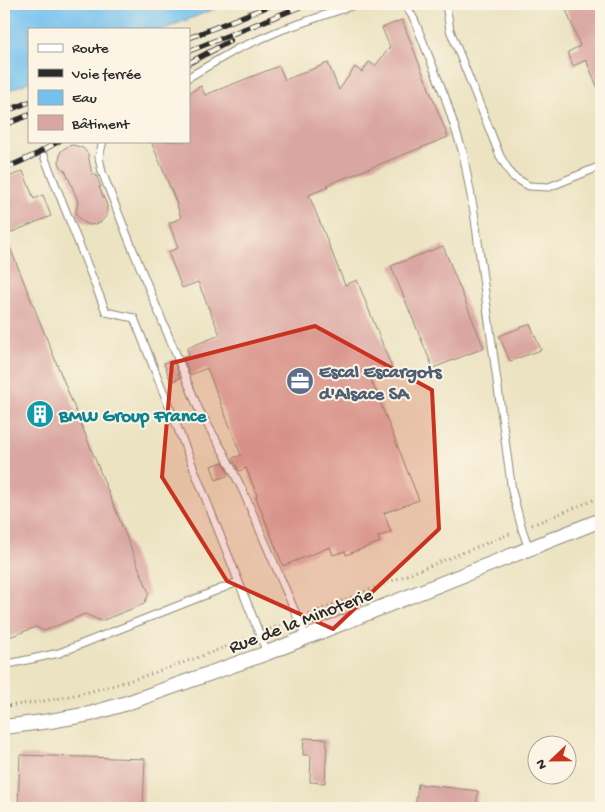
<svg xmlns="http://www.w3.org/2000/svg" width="605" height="812" font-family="'Gochi Hand',sans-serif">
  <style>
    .water { fill: #74c1ee; stroke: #50768c }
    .building { fill: #daa6a1 }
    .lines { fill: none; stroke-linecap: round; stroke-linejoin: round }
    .lane-casing { stroke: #8c8776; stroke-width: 9 }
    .street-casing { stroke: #8c8776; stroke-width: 16 }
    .path { stroke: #8c8776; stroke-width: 3; stroke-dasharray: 1 4; stroke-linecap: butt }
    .lane { stroke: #fff; stroke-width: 7 }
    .street { stroke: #fff; stroke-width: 14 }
    .rail-casing { stroke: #2b2b2b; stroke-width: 5.5 }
    .rail { stroke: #fcf5e5; stroke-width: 4; stroke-dasharray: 11; stroke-linecap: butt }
    .marked { fill: #c8321e; fill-opacity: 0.2; stroke: #c8321e; stroke-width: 4; stroke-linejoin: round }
    .labels { text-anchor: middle; stroke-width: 4; stroke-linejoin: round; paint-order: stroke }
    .service-label { font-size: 19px; font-weight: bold; fill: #4e5e75; stroke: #fcf5e5; text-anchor: start }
    .culture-label { font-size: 19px; font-weight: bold; fill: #0d838f; stroke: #fcf5e5; text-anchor: start }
    .street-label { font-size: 19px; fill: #2b2b2b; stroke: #fcf5e5 }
  </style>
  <rect width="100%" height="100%" fill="#fcf5e5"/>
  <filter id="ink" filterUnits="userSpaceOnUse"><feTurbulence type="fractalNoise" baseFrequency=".02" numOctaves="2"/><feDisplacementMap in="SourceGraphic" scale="10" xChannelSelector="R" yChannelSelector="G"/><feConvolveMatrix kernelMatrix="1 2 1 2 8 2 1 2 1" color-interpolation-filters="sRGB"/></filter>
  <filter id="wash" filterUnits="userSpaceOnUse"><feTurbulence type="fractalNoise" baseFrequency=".0096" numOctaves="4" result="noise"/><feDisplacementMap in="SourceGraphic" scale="20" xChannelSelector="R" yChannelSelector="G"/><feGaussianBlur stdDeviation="1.12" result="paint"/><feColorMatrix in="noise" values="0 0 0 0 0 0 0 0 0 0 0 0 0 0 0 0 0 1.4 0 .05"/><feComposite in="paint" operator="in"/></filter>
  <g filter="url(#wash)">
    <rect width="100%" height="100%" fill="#ece3c2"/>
    <path class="water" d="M4,4H227L164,29H29V82L4,92Z"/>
    <g id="blocks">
      <path class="building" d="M564,4H601V96L586,60L573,66L568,52L580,46Z
        M402,20L448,137L327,185L328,187L309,195L345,285L357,280L392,368L370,377L419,500L384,513L391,532L378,537L380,542L346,555L345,551L333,555L330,547L283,566L256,497L257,495L246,468L239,471L233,458L241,455L207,368L190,375L183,357L189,355L187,348L220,335L198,282L182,288L168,252L178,248L169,223L181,218L176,202L151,141H189V93L201,86L205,95L279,66L285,80L328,63L339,90L355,67L362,72L369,62L375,66L390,47L382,28Z
        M73,145L83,148L88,154L92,175L95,173L101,187H99L107,205V215L101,222L96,224L90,225L85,223L81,220L76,214L78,201L66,172L61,167L59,162L60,154L61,151L68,146Z
        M23,171L34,199L43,195L51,216L5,235L149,593L144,604L101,621L85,614L44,631L36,627L4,639V179Z
        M443,246L484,348L433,368L391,266Z
        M530,324L541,350L510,361L499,336Z
        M173,360L180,378L171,382L164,363Z
        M223,462L229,475L216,480L211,466Z
        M304,738L327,739L325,783L310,782L311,755H303Z
        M20,755L145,759L143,808H18Z
        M418,784L478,791L476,808H415Z"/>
    </g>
  </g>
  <g filter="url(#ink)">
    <use href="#blocks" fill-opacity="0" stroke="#8c8776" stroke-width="1"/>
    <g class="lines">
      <g class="lane-casing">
        <path id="lane" d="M405,4L414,19L445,97L463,153L474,212L512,491L522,529L529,549
          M446,4L450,30L500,156L512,176L529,186L549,187L601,166
          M189,77L237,49L281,30L357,4
          M103,141L99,157L102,172L131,245L199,410L224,453L243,491L306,637
          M44,156L106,312L134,318L267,653
          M4,665L59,653L238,582"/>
      </g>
      <g class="street-casing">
        <path id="street" d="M4,727L50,721L90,714L127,703L267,653L601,520"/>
      </g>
      <path class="path" d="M532,525L601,497
        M309,614L512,533
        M270,629L287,623
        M4,706C91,698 167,670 248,638"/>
      <use href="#lane" class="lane"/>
      <use href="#street" class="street"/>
      <g class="rail-casing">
        <path id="rail" d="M189,38L274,4
          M189,51L307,4
          M189,63L230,41
          M4,112L29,102
          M4,125L29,115
          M4,169L37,154L59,141"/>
      </g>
      <use href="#rail" class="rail"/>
    </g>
  </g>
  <path class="marked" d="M315,326L432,390L439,529L333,629L227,581L162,477L172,363Z"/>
  <defs>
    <g id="office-disc" transform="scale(1.4375)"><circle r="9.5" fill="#5c6f8a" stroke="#fcf5e5"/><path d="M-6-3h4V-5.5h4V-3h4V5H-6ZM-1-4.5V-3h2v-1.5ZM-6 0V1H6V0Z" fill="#fff"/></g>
    <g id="building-disc" transform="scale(1.4375)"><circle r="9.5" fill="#0f9aa8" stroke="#fcf5e5"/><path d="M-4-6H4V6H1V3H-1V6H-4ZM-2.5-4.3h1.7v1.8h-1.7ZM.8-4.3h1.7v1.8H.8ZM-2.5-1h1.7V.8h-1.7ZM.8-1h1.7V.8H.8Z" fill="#fff"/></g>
  </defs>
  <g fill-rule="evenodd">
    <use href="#office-disc" x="300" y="381"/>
    <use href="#building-disc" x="40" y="414"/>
  </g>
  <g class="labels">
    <g class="service-label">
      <text x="319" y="377">Escal Escargots<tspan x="319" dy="22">d'Alsace SA</tspan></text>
    </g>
    <g class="culture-label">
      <text x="59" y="421">BMW Group France</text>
    </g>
    <g class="street-label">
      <text transform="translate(300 619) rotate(-21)" y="7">Rue de la Minoterie</text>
    </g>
  </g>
  <rect width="605" height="812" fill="none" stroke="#fcf5e5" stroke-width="20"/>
  <rect x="28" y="28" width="162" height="115" fill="#fcf5e5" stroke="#a8a49b"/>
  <rect x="38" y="44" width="25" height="8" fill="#ffffff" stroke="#a8a49b"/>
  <text x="72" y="52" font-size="15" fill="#2b2b2b">Route</text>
  <rect x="38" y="69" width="25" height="8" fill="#2b2b2b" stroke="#a8a49b"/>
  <text x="72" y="78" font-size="15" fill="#2b2b2b">Voie ferrée</text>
  <rect x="38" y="90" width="25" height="15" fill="#74c1ee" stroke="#a8a49b"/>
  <text x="72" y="102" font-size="15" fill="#2b2b2b">Eau</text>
  <rect x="38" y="115" width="25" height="15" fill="#daa6a1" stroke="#a8a49b"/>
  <text x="72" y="128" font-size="15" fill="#2b2b2b">Bâtiment</text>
  <g transform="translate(552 760) rotate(248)"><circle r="24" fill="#fcf5e5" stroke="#a8a49b"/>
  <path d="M0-4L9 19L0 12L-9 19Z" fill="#c8321e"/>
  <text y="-8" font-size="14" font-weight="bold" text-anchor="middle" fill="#2b2b2b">N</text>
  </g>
</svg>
